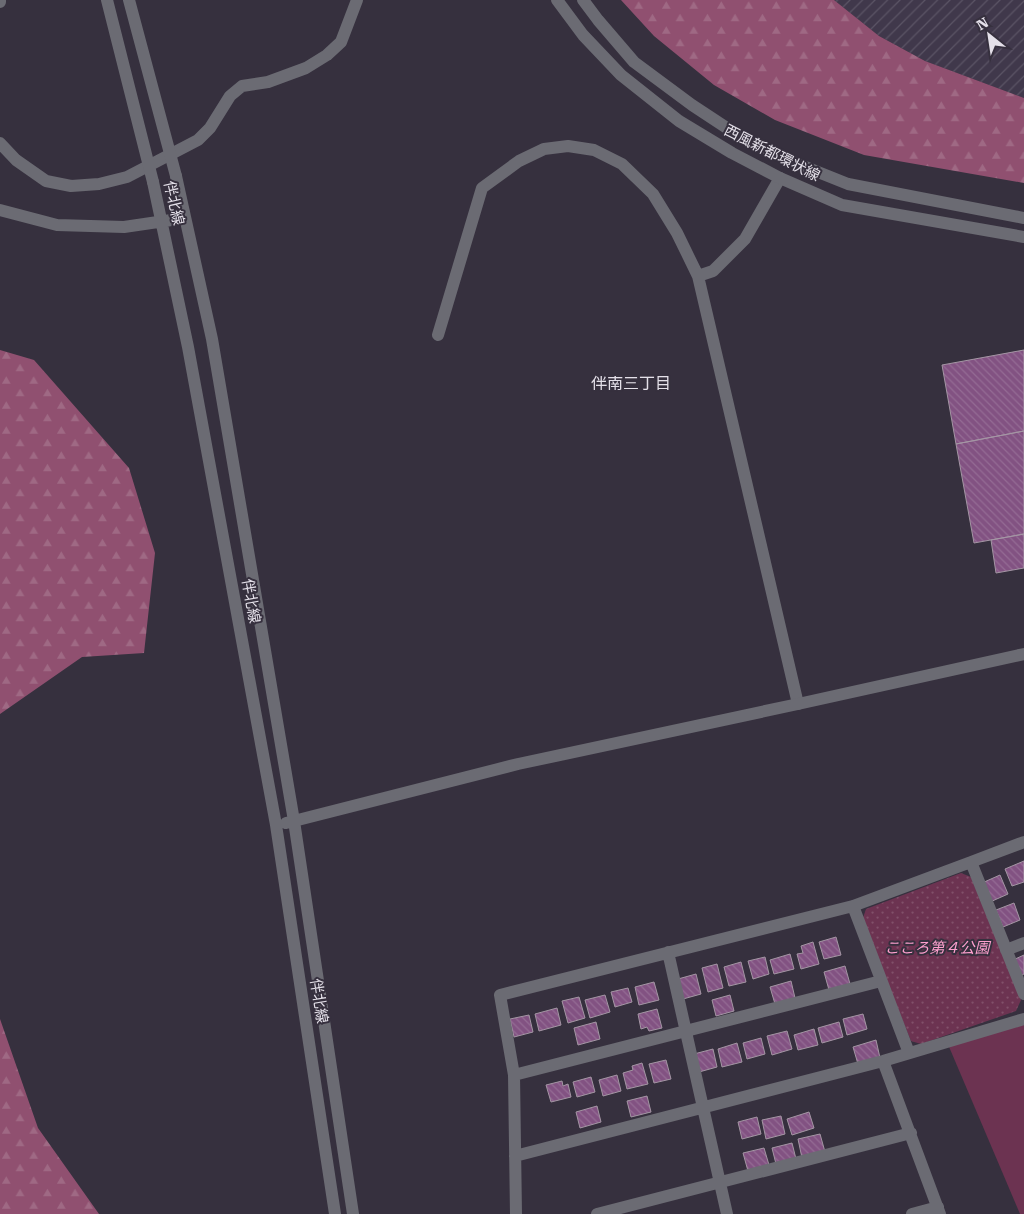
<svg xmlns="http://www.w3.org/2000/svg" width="1024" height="1214" font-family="'Roboto Serif','Noto Sans JP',serif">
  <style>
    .industrial { fill: url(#industrial-furrows) }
    .green { fill: #6c3351 }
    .forest { fill: url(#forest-firs) }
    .park { fill: url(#park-dots) }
    .building { fill: url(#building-back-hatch); stroke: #a496a4 }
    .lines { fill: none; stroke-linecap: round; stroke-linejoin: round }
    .minor { stroke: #6b6b73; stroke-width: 12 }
    .tertiary { stroke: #6b6b73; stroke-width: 12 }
    .tertiary-bridge { stroke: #6b6b73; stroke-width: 12 }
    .labels { text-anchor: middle; stroke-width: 4; stroke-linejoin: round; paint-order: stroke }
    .street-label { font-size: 15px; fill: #e4e0e9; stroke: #36303e }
    .park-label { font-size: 15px; font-style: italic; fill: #fc9fcd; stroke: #36303e }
    .neighbourhood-label { font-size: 16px; fill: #e4e0e9; stroke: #36303e }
  </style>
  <defs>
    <pattern id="industrial-furrows" width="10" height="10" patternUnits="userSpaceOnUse" patternTransform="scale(1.25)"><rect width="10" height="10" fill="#40384b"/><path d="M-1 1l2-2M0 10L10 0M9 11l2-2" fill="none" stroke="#5b5465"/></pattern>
    <pattern id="forest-firs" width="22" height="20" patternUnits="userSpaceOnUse" patternTransform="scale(1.25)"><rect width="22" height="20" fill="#905070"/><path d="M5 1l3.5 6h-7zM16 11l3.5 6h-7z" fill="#9f6984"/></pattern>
    <pattern id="park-dots" width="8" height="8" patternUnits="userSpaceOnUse" patternTransform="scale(1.25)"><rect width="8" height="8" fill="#6c3351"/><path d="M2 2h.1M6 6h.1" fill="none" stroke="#81506a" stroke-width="1.8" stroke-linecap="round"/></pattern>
    <pattern id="building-back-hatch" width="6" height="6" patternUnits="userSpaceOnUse" patternTransform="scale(1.25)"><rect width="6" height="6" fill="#825282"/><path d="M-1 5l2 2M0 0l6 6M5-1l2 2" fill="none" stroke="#946b94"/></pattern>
  </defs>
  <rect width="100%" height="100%" fill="#36303e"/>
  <path class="industrial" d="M834,0H1024V98L925,61L879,36Z"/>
  <path class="green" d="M1024,1019V1214H1020L947,1042Z"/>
  <path class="forest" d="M621,0H834L879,36L925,61L1024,98V183L864,155L775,120L714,85L654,36Z
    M0,350L34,360L129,468L155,553L144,653L82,657L0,714Z
    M0,1019L38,1128L99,1214H0Z"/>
  <path class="park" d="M961,873L971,877L1021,1000L1016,1011L921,1044L911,1041L862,921L866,909Z"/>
  <path class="building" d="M1024,350V431L956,444L942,365Z
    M1024,431V534L974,543L956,444Z
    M1024,534V568L996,573L991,540Z
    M1024,861V882L1012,886L1005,869Z
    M1000,875L1008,894L990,902L982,883Z
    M1014,903L1020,920L1003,927L996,910Z
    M836,937L841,955L824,959L819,942Z
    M813,942L819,964L801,969L797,954L803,953L801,946Z
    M790,954L794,969L774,974L770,960Z
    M1024,955V974L1019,976L1013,960Z
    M765,957L769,974L753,979L748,961Z
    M741,962L746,982L729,986L724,967Z
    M717,964L723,988L708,992L702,968Z
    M845,966L850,984L829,990L824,972Z
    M696,974L701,994L683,999L678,979Z
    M791,981L795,998L775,1004L770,987Z
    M654,982L659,1000L639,1005L635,987Z
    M628,988L632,1002L615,1007L611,992Z
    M605,995L610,1012L590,1018L585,1000Z
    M730,995L734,1011L716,1016L712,1000Z
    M579,997L585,1018L568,1023L562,1001Z
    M557,1008L561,1025L539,1031L535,1014Z
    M657,1009L662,1028L649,1031L647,1027L641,1029L638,1014Z
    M863,1014L867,1029L847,1035L843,1019Z
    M529,1015L533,1032L514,1037L510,1019Z
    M596,1022L600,1039L578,1045L574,1028Z
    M839,1022L843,1037L822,1043L818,1028Z
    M814,1029L818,1045L798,1050L794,1035Z
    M787,1031L792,1049L772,1055L767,1036Z
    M761,1038L765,1054L747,1059L743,1043Z
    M876,1040L880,1058L858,1064L853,1047Z
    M737,1043L742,1062L722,1067L718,1049Z
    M713,1049L717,1067L699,1072L694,1054Z
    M666,1060L671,1079L654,1083L649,1064Z
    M642,1063L648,1084L627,1089L623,1073L633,1070L632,1066Z
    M617,1075L621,1091L603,1096L599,1080Z
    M591,1077L595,1092L577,1097L573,1082Z
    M562,1081L563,1086L568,1084L571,1097L551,1102L546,1085Z
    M647,1096L651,1112L631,1117L627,1101Z
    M597,1106L601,1122L580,1128L576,1112Z
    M809,1112L814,1128L792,1135L787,1119Z
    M781,1116L785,1134L766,1139L762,1120Z
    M757,1117L761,1134L742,1139L738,1122Z
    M820,1134L825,1152L802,1158L798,1139Z
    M792,1143L796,1159L776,1164L772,1148Z
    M764,1148L769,1165L748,1171L743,1153Z"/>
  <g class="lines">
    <path class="minor" d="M0,2V0
      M0,143L16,160L46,181L71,186L99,184L127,177L198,140L210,128L230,96L242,86L268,82L306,68L327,55L341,42L357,0
      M698,276L713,271L745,239L780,178
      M438,335L482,188L519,161L544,149L568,146L594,150L622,164L653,194L677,233L698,276L798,704
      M1024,842L971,862L1024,994
      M853,906L909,1053
      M1006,950L1024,943
      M668,952L727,1214
      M883,1061L940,1214
      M514,1075L881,981
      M515,1156L883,1061L1024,1019
      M516,1214L514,1075L500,995L853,906L971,862
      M597,1214L911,1133
      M912,1214L938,1207"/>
    <path class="tertiary" d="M557,0L583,35L621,75L679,121L732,153L780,178L842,205L1024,237
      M583,0L598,20L634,62L692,105L736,134L788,160L848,184L1024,218
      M176,176L212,339L294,821L353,1214
      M153,182L188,347L276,825L335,1214
      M0,210L57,225L124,227L185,218
      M286,823L518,764L798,704L1024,654"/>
    <path class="tertiary-bridge" d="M107,0L153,182
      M129,0L176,176"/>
  </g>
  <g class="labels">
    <g class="street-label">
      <text transform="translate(772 153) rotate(27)" y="5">西風新都環状線</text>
      <text transform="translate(174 203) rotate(77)" y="5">伴北線</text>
      <text transform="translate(251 601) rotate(80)" y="5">伴北線</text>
      <text transform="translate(319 1001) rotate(81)" y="5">伴北線</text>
    </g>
    <g class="park-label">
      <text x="937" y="953">こころ第４公園</text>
    </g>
    <g class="neighbourhood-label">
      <text x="631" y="389">伴南三丁目</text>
    </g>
  </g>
  <g transform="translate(989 35) rotate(330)" stroke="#36303e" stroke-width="4" paint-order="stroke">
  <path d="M0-4L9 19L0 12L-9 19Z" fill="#e4e0e9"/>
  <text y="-8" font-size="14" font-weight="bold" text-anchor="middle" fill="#e4e0e9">N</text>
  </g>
</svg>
